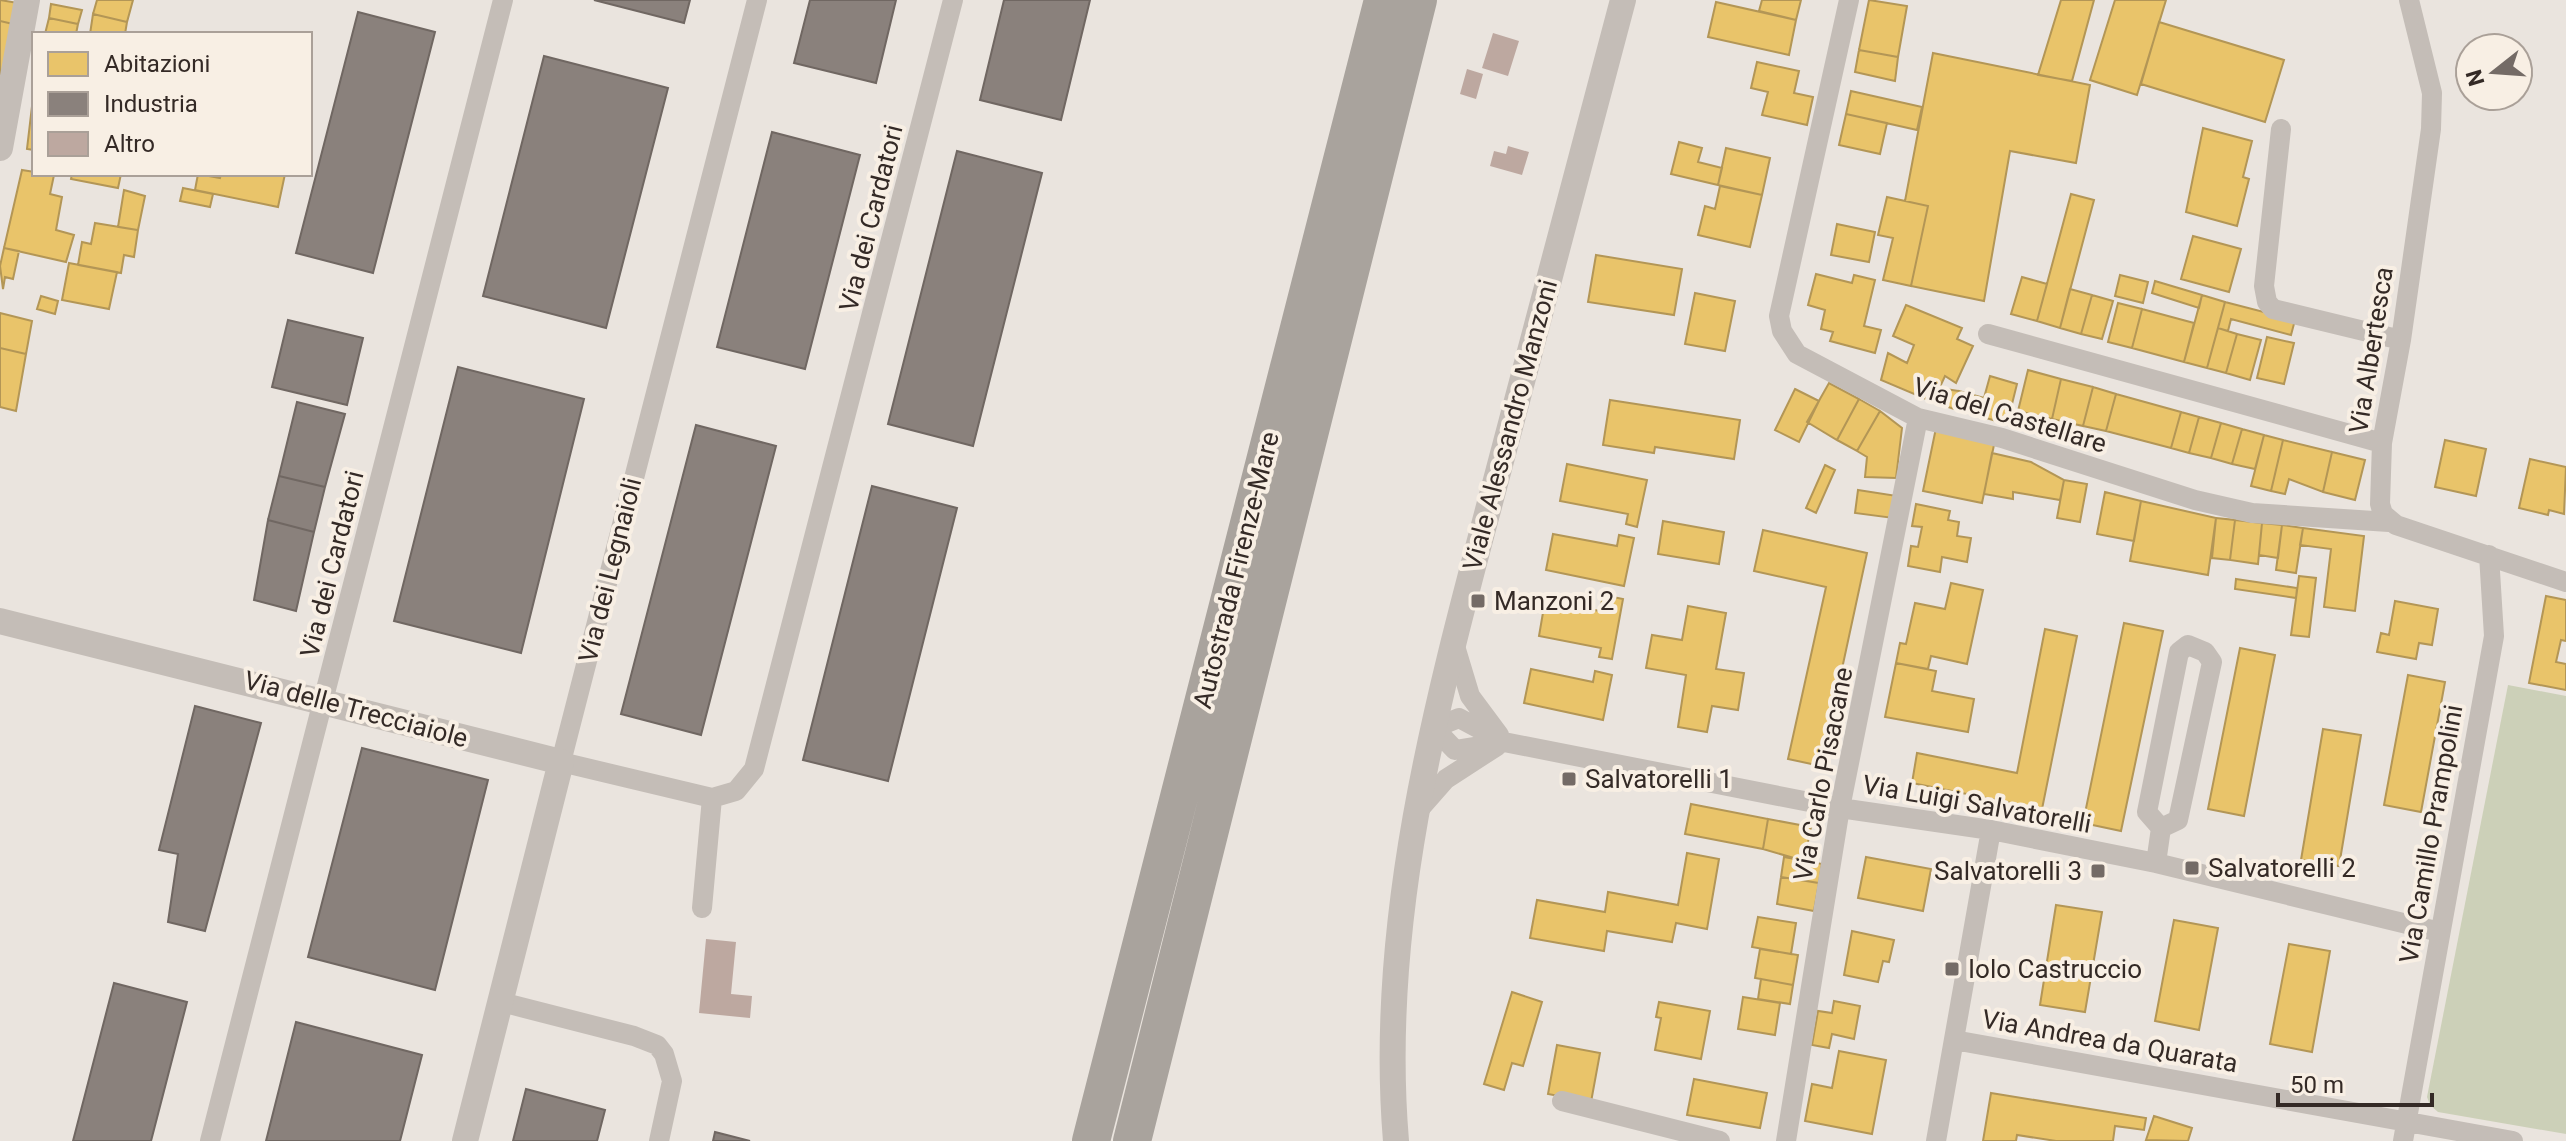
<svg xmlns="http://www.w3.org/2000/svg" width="2566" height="1141" font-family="Roboto,sans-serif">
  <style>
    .green { fill: #ccd0b8 }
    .homes { fill: #e9c46a; stroke: #b39656; stroke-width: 2 }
    .industry { fill: #8a817c; stroke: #706762; stroke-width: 2 }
    .building { fill: #bda8a0 }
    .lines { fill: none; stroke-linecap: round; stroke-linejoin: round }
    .minor { stroke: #c4bdb7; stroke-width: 20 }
    .tertiary { stroke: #c4bdb7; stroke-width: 26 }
    .motorway { stroke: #a9a39d; stroke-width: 38 }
    .poi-dot { fill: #746b66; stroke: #f8efe4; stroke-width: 3 }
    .labels { text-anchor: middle; stroke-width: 8; stroke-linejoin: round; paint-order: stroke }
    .street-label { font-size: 26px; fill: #342a26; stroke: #f8efe4 }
    .poi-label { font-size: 26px; fill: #342a26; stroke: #f8efe4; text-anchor: start }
  </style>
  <rect width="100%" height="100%" fill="#eae4de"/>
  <path class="green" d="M2508,685L2566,696V1134L2438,1112L2430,1105L2427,1097Z"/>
  <path class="homes" d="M0,0L18,3L13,24L0,21Z
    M97,0H133L127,22L93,14Z
    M1762,0H1801L1796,20L1759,11Z
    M1869,0L1907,6L1898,57L1859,50Z
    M2061,0H2094L2072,81L2038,75Z
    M2115,0H2166L2137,95L2090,80Z
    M1716,2L1796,20L1789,55L1708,37Z
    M51,4L82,10L78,24L49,18Z
    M93,14L127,22L125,34H90Z
    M49,18L78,24L76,34H45Z
    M0,21L13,24L0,88Z
    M2159,22L2284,60L2265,122L2141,84Z
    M1859,50L1898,57L1895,81L1855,72Z
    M1933,53L2090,85L2076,163L2010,151L1984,301L1911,286L1928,206L1905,201Z
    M1757,62L1799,71L1794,93L1813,97L1807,125L1762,115L1768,92L1751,88Z
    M34,89V150L27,149Z
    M1851,91L1922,107L1917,130L1846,114Z
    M1846,114L1887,123L1880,154L1839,145Z
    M2203,128L2252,141L2243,177L2249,179L2237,226L2186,212Z
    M1679,142L1702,148L1698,162L1722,168L1718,185L1671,174Z
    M1726,148L1770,158L1762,195L1718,185Z
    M22,170L54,175L50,194L62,197L56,230L74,235L66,262L4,248Z
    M72,174H121L118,188L71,179Z
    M198,174L220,178L221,174H285L278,207L195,190Z
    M1720,186L1762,195L1750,247L1698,235L1705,206L1715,209Z
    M183,188L213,194L210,207L180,201Z
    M124,190L145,196L138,230L118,227Z
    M2071,194L2094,200L2060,328L2037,321Z
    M1887,197L1928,206L1911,286L1883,280L1893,238L1878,235Z
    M95,223L138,230L134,257L124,255L121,273L78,265L82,242L91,244Z
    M1837,224L1875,232L1869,262L1831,255Z
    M2193,236L2241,249L2229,292L2181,279Z
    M4,248L19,251L13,279L5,277L3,289L0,266Z
    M1596,255L1682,269L1674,315L1588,302Z
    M69,263L117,272L109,309L62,300Z
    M1816,274L1852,283L1854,275L1875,280L1864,326L1881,330L1875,353L1830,341L1833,332L1821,329L1825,310L1808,305Z
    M2120,275L2148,282L2143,303L2115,296Z
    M2022,277L2047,284L2037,321L2011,314Z
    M2155,281L2202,295L2199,308L2152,293Z
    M2070,289L2092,295L2081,334L2060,328Z
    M1695,293L1735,301L1725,351L1685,344Z
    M2092,295L2113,301L2102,339L2081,334Z
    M2202,295L2225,302L2207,368L2184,362Z
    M41,296L58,301L55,314L37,309Z
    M2225,302L2295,320L2291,335L2231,319L2228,331L2218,328Z
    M2118,303L2142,309L2132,348L2108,342Z
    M1906,305L1962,328L1957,339L1973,346L1956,383L1945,376L1933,402L1881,380L1888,353L1907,363L1914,345L1893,336Z
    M2142,309L2194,323L2184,362L2132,348Z
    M0,313L32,321L26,354L0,348Z
    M2218,328L2237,334L2226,373L2207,368Z
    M2237,334L2261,340L2250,380L2226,373Z
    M2267,337L2294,343L2284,384L2257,378Z
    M0,348L26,354L16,411L0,407Z
    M2028,370L2061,379L2052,419L2018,411Z
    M1990,376L2017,384L2007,424L1979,416Z
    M2061,379L2093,387L2083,426L2052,419Z
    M1829,383L1859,399L1837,440L1807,422Z
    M2093,387L2116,394L2106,431L2083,426Z
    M1939,388L1959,391L1954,409L1933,402Z
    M1795,389L1819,401L1799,442L1775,430Z
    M1959,391L1984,398L1979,416L1954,409Z
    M2116,394L2181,412L2171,448L2106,431Z
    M1859,399L1880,411L1857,451L1837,440Z
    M1610,400L1740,420L1734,459L1655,447L1654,453L1603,445Z
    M1880,411L1902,428L1896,478L1865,477L1867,457L1857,451Z
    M2181,412L2199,417L2189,453L2171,448Z
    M2199,417L2221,423L2211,458L2189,453Z
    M2221,423L2242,429L2232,464L2211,458Z
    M1936,428L1995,440L1982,503L1923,491Z
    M2242,429L2264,435L2255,469L2232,464Z
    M2264,435L2283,440L2271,491L2251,486Z
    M2283,440L2332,452L2323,492L2289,479L2285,494L2271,491Z
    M2445,440L2486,449L2476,496L2435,487Z
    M2332,452L2365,460L2355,500L2323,492Z
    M1992,453L2031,462L2064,480L2060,500L2013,492V499L1984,494Z
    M2530,459L2566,467L2564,514L2549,510L2548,515L2519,508Z
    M1567,464L1647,480L1637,527L1626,524L1628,514L1560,501Z
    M1825,465L1835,470L1816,513L1806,508Z
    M2064,480L2087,484L2080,522L2057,518Z
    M1858,490L1897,496L1893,518L1855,513Z
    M2105,492L2141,501L2134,541L2097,534Z
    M2141,501L2216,518L2208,575L2130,561Z
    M1916,504L1950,511L1948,520L1959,522L1957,536L1971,538L1967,562L1942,557L1940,572L1908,566L1911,546L1918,547L1922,527L1912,526Z
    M2216,518L2235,520L2230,560L2212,558Z
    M2235,520L2262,523L2258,564L2230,560Z
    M1663,521L1724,532L1719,564L1658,554Z
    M2262,523L2282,525L2278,558L2259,555Z
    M2282,525L2303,528L2296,573L2276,570Z
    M2303,528L2364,536L2355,611L2324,607L2331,549L2300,545Z
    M1763,530L1867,553L1821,766L1788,759L1826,587L1754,571Z
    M1553,534L1617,546L1619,535L1634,538L1624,586L1546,570Z
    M2299,576L2316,578L2309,637L2291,635Z
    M2236,579L2297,588L2296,598L2235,589Z
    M1951,583L1983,590L1967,664L1931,656L1928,669L1896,663L1900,643L1906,644L1915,603L1945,609Z
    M1603,595L1623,599L1612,659L1599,657L1601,648L1539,636L1545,601L1600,611Z
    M2546,596L2566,600V641L2561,640L2556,662L2566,664V690L2529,683Z
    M2395,601L2438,609L2432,645L2419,643L2416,659L2377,652L2381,633L2389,635Z
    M1688,606L1726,613L1716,669L1744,673L1738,710L1712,706L1707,732L1678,727L1686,675L1646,668L1652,635L1682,640Z
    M2124,623L2163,631L2121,831L2083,823Z
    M2045,629L2077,636L2042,809L1912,783L1917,753L2017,773Z
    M2240,648L2275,655L2244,816L2208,809Z
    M1896,663L1936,671L1932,691L1974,699L1968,732L1885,717Z
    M1531,669L1593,682L1595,671L1612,675L1603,720L1524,703Z
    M2408,675L2445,682L2421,812L2384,805Z
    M2323,729L2361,735L2339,866L2301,860Z
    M1691,804L1768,819L1763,849L1685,834Z
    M1768,819L1811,827L1804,861L1763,849Z
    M1687,853L1719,859L1707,929L1676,923L1672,942L1607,931L1604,951L1530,938L1537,900L1605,912L1608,892L1678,905Z
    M1784,857L1822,864L1819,883L1781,877Z
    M1866,857L1931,869L1923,911L1858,898Z
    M1781,877L1819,883L1814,911L1777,904Z
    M2056,905L2102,912L2085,1012L2040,1005Z
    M1758,917L1796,923L1791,954L1752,947Z
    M2174,920L2218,928L2199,1030L2155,1021Z
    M1852,931L1894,940L1889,962L1883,961L1878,982L1844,975Z
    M2289,944L2330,951L2312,1052L2270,1044Z
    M1760,949L1798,955L1793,985L1755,978Z
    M1761,979L1793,985L1790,1004L1758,999Z
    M1512,992L1542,1002L1523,1066L1512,1063L1504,1090L1484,1084Z
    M1743,997L1780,1003L1775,1035L1738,1029Z
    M1834,1001L1860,1006L1854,1039L1832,1034L1829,1048L1812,1045L1818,1011L1832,1013Z
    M1659,1002L1710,1011L1701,1059L1655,1050L1661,1018L1656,1017Z
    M1557,1045L1600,1053L1591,1102L1548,1094Z
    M1839,1051L1886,1060L1872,1134L1805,1121L1812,1084L1832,1088Z
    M1694,1079L1767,1093L1760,1128L1687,1115Z
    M1991,1093L2146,1118L2144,1130L2115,1126L2113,1141H2056L2017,1135L2016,1141H1983Z
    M2154,1116L2192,1128L2188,1141L2146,1140Z"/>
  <path class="industry" d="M594,0H690L684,23Z
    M810,0H896L876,83L794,63Z
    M1004,0H1090L1061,120L980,100Z
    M358,12L435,32L373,273L296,253Z
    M544,56L668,88L606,328L483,296Z
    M772,132L860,155L805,369L717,347Z
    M957,151L1042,173L973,446L888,424Z
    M288,320L363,338L347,405L272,387Z
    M458,367L584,399L521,653L394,621Z
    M297,402L345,414L325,487L279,476Z
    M696,425L776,446L701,735L621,714Z
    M279,476L325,487L314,532L268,520Z
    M872,486L957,508L888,781L803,760Z
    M268,520L314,532L296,611L254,600Z
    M195,706L261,723L205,931L168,922L178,854L159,850Z
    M362,748L488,780L435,990L308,957Z
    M114,983L187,1002L151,1141H73Z
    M296,1022L422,1055L400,1141H266Z
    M526,1089L605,1110L597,1141H513Z
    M715,1132L750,1141H713Z"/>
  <path class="building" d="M1493,33L1519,41L1508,76L1482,68Z
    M1467,69L1483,74L1476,99L1460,94Z
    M1508,146L1529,152L1522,175L1490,166L1494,151L1506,154Z
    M706,939L736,942L731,994L752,996L750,1018L699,1013Z"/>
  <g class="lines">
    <path class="minor" d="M757,0L561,762L712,798L736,791L754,769L953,0
      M1849,0L1779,316L1782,331L1797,354L1918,418L2002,438L2195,500L2252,513L2389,522
      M2409,0L2432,93L2431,129L2401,340L2382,443L2380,504L2383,514L2396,525L2566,582
      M2281,129L2264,286L2267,302L2273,309L2401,340
      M1988,334L2382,443
      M1454,643L1470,696L1499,735
      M1504,742L1455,750L1434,728L1459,718L1504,742L1840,808L1991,830L2156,863L2440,932
      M1417,812L1446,779L1497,746
      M2156,863L2161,828L2178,820L2212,662L2205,652L2188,645L2179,652L2147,812L2161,828
      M702,908L712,798
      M501,1002L634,1036L657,1045L664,1054L672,1081L659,1141
      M1954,1040L2513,1141
      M1562,1101L1720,1141
      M210,1141L503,0
      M1786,1141L1840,808L1918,418
      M1936,1141L1991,830
      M2403,1141L2494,636L2489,555"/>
    <path class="tertiary" d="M0,148L27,0
      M0,621L561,762L465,1141
      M1396,1141C1377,917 1439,694 1496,480C1538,320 1581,160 1623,0"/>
    <path class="motorway" d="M1091,1141L1383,0
      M1132,1141L1418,0"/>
  </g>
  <g class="poi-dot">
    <rect x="1470" y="593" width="16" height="16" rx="4"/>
    <rect x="1561" y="771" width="16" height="16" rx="4"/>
    <rect x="2184" y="860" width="16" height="16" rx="4"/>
    <rect x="2090" y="863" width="16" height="16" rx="4"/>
    <rect x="1944" y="961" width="16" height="16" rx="4"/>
  </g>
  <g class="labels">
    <g class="street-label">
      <text transform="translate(871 218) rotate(-76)" y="9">Via dei Cardatori</text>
      <text transform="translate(2371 350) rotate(-81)" y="9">Via Albertesca</text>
      <text transform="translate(2010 415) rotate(17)" y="9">Via del Castellare</text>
      <text transform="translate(1510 425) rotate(-75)" y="9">Viale Alessandro Manzoni</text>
      <text transform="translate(332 564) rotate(-76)" y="9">Via dei Cardatori</text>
      <text transform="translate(610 570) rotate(-76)" y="9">Via dei Legnaioli</text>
      <text transform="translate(1236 570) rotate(-76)" y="9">Autostrada Firenze-Mare</text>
      <text transform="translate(356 709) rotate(15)" y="9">Via delle Trecciaiole</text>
      <text transform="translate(1823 774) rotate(-79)" y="9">Via Carlo Pisacane</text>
      <text transform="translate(1977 804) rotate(10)" y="9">Via Luigi Salvatorelli</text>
      <text transform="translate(2431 834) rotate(-80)" y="9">Via Camillo Prampolini</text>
      <text transform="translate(2110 1041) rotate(10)" y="9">Via Andrea da Quarata</text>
    </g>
    <g class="poi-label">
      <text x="1494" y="610">Manzoni 2</text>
      <text x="1585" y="788">Salvatorelli 1</text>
      <text x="2208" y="877">Salvatorelli 2</text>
      <text x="2082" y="880" text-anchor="end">Salvatorelli 3</text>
      <text x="1968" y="978">Iolo Castruccio</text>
    </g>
  </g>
  <rect x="32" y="32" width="280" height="144" fill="#f8efe4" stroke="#aaa098" stroke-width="2"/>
  <rect x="48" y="52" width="40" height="24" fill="#e9c46a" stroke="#aaa098" stroke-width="2"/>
  <text x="104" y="72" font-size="24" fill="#342a26">Abitazioni</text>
  <rect x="48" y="92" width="40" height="24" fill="#8a817c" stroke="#aaa098" stroke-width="2"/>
  <text x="104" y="112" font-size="24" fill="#342a26">Industria</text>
  <rect x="48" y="132" width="40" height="24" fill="#bda8a0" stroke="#aaa098" stroke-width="2"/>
  <text x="104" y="152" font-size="24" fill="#342a26">Altro</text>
  <g transform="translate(2494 72) rotate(253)"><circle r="38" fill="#f8efe4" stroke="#aaa098" stroke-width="2"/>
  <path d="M0-6L14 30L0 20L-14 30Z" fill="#746b66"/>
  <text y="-12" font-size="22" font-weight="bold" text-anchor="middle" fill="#342a26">N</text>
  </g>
  <path d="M2278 1093v12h154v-12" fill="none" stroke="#342a26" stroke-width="4"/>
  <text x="2290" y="1093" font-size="24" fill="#342a26" stroke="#f8efe4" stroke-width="6" paint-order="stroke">50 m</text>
</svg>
